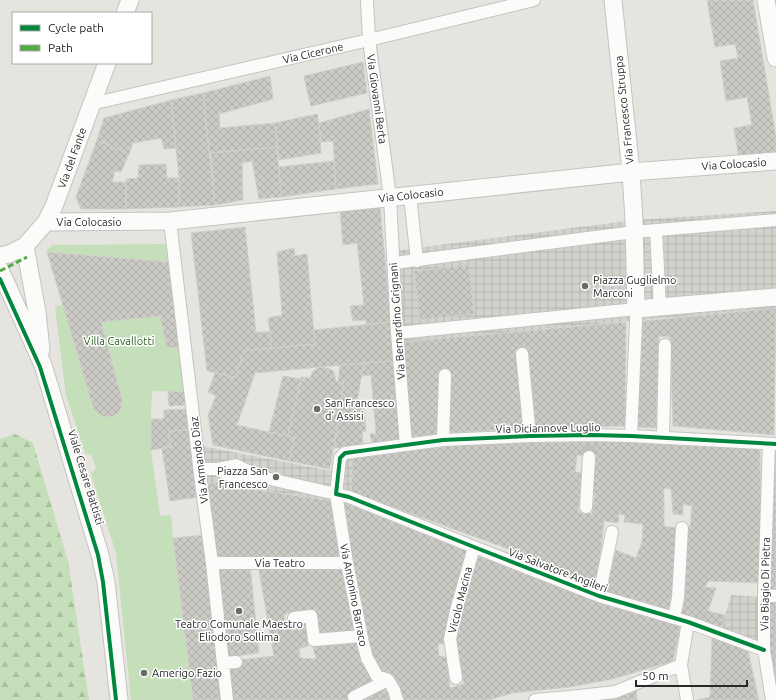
<svg xmlns="http://www.w3.org/2000/svg" width="776" height="700" font-family="Ubuntu,sans-serif">
  <style>
    .forest { fill: url(#forest-firs) }
    .park { fill: #c5dfba }
    .plaza { fill: url(#plaza-grid) }
    .building { fill: url(#building-cross-hatch); stroke: #d1cfca; fill-rule: evenodd }
    .lines { fill: none; stroke-linecap: round; stroke-linejoin: round }
    .street-tunnel { stroke: #c0beba; stroke-width: 12; stroke-dasharray: 12 6; stroke-linecap: butt }
    .street-casing { stroke: #c4c3c3; stroke-width: 14 }
    .secondary-casing { stroke: #c4c3c3; stroke-width: 19 }
    .street { stroke: #fbfbfa; stroke-width: 12 }
    .secondary { stroke: #fbfbfa; stroke-width: 17 }
    .quiet { stroke: #53aa44; stroke-width: 3; stroke-dasharray: 6 3; stroke-linecap: butt }
    .cycleway-casing { stroke: #fff; stroke-width: 6 }
    .cycleway { stroke: #00873e; stroke-width: 4 }
    .poi-dot { fill: #6a6a68; stroke: #fff; stroke-width: 1.5 }
    .labels { text-anchor: middle; stroke-width: 3; stroke-linejoin: round; paint-order: stroke }
    .street-label { font-size: 11px; fill: #282828; stroke: #fff }
    .poi-label { font-size: 11px; fill: #282828; stroke: #fff; text-anchor: start }
    .park-label { font-size: 11px; fill: #255d21; stroke: #fff }
  </style>
  <defs>
    <pattern id="forest-firs" width="22" height="20" patternUnits="userSpaceOnUse"><rect width="22" height="20" fill="#c5dfba"/><path d="M5 1l3.5 6h-7zM16 11l3.5 6h-7z" fill="#a9bfa0"/></pattern>
    <pattern id="plaza-grid" width="8" height="8" patternUnits="userSpaceOnUse"><rect width="8" height="8" fill="#d4d2cc"/><path d="M0 4h8M4 0v8" fill="none" stroke="#b6b4af"/></pattern>
    <pattern id="building-cross-hatch" width="8" height="8" patternUnits="userSpaceOnUse"><rect width="8" height="8" fill="#cbcac5"/><path d="M0 0l8 8M0 8l8-8" fill="none" stroke="#aeaea9"/></pattern>
  </defs>
  <rect width="100%" height="100%" fill="#e6e4de"/>
  <path class="forest" d="M15,434L33,443L68,561L89,700H0V439Z"/>
  <path class="park" d="M166,244L169,262L185,392L152,391L151,419V450L160,516L171,515L173,538L193,700H131L116,553L91,474L96,468L92,456L85,453L66,395L55,307L63,304L47,252L48,249L53,245Z"/>
  <path class="plaza" d="M776,211V308L398,342L393,251L634,220Z
    M197,445L331,471L336,451L345,453L353,456L351,492L349,497L344,502L201,482Z
    M731,595L760,597L764,650L720,633Z"/>
  <path class="building" d="M707,0H753L776,137V152L739,159L734,128L752,125L747,97L726,101L720,61L738,58L735,44L715,47Z
    M363,62L367,93L311,106L307,91L304,76Z
    M270,76L273,99L219,114L220,128L275,123L277,147L209,153L203,93Z
    M203,93L215,205L179,207V178L171,100Z
    M171,100L176,148L164,149L161,138L133,143L129,154L97,140L104,118Z
    M369,109L378,184L336,189L333,141L321,142L319,123Z
    M317,114L319,123L321,153L279,160L275,123Z
    M97,140L129,154L121,172L115,171L112,182H126V209H81L76,197Z
    M277,147L281,197L259,199L252,161L242,163L243,200L215,205L211,153Z
    M334,161L336,189L281,197L279,167Z
    M166,164L167,178H179V207L126,209V179L138,178L139,165Z
    M380,207L391,322L366,325V320L353,321L350,306L364,305L357,243L343,245L340,211Z
    M245,227L256,332H270L272,348L244,351L235,377L207,371L191,233Z
    M294,248L295,256L307,254L315,344L272,348L268,318L282,315L277,252Z
    M47,252L169,262L180,347L167,348L160,316L101,322L122,399V404L121,408L118,412L115,415L110,417L102,416L95,411L93,407Z
    M469,265L474,314L420,320L414,271Z
    M776,308L774,435L673,426L670,337L659,336L656,428L637,427L643,321Z
    M391,322L395,361L364,363L255,373L237,425L295,438L289,461L213,445L208,415L216,396L208,392L215,373L235,377L244,351L315,344L314,330Z
    M626,322L625,426L533,428L445,433L447,370L441,371V434L410,439L402,342Z
    M395,361L401,440L372,444L370,434H376L371,375L361,376L364,363Z
    M364,363L357,401L364,402L366,432H362L363,445L334,448L344,383L338,382L340,365Z
    M320,367H324L332,370L334,373L336,381L344,383L330,469L289,461L295,438L288,436L301,377L310,378L313,371Z
    M283,376L301,379L288,436L269,432Z
    M168,391L185,392L186,405L169,406Z
    M186,409L188,430L169,431L171,447L151,450V419H164V410Z
    M188,430L200,497L170,501L162,449L171,447L169,431Z
    M626,441L760,449L761,583L708,581L705,587L716,588L708,611L725,615L721,627L679,614L685,526L690,527L692,506L683,504V515L673,514L671,489L664,488V526L678,528L672,612L605,592L616,550L636,558L642,542L643,524L624,522L625,515L619,514L618,523L604,521L597,586L528,556L351,492L353,456L473,444ZM577,455L596,458L591,491L595,492L592,514L578,512L584,473L575,472Z
    M774,452H776V591H770Z
    M208,483L334,501L344,559L216,560Z
    M344,502L467,551L446,644H438L439,656L446,657L450,688L464,684L455,639L461,610L477,555L566,590L681,624L673,661L613,679L570,687L513,693L488,700H402L400,689L393,675L382,671L372,657L353,563Z
    M206,535L223,700H193L173,538Z
    M250,565L259,653L228,657L218,569Z
    M258,565H345L356,632L318,635L315,609L284,614L285,625L308,622V646L299,649L300,658L316,659L313,647L357,641L361,662L376,681L347,695L349,700H232L228,669L240,668L239,660L274,656Z
    M771,600H776V693L770,658Z
    M712,635L748,651L759,700H696L710,697Z
    M383,687L388,691L392,700H358Z
    M636,688L637,700H605V697Z"/>
  <g class="lines">
    <path class="street-tunnel" d="M589,457L590,442"/>
    <g class="street-casing">
      <path id="street" d="M367,0L369,40L390,197L397,333L406,444
        M91,104L369,40L534,0
        M410,195L417,261
        M170,221L201,482L212,563L227,700
        M656,230L660,308
        M394,263L634,232L776,220
        M397,333L636,309V321L631,436
        M522,354L530,436
        M663,438L665,345
        M443,440L445,375
        M769,444L764,595V650L772,700
        M200,469H217L236,478L257,476L336,494L347,563L363,643L367,658L377,676L388,680L394,690L397,700
        M217,469L236,465L256,475
        M586,507L589,457
        M212,563H347
        M764,595L776,596
        M599,596L612,532
        M294,618L311,616L314,640L361,636
        M674,618L678,598L682,528
        M764,650L688,622L599,596L474,547L349,497L336,494L340,458L345,453L443,440L530,436L591,435L631,436L776,444
        M223,663L236,662
        M456,678L450,639L456,611L474,547
        M354,697L388,680
        M535,700L570,697L615,692L681,665
        M687,700L681,665L688,622"/>
    </g>
    <g class="secondary-casing">
      <path id="secondary" d="M613,0L631,172L634,220L636,309L776,297
        M766,0L776,58
        M125,13L130,0
        M46,222L170,221L631,172L776,161
        M25,246L37,312L41,350
        M0,256L9,254L25,246L46,222L54,206L107,63
        M0,270L43,365L100,555L106,582L119,700"/>
    </g>
    <use href="#street" class="street"/>
    <use href="#secondary" class="secondary"/>
    <path class="quiet" d="M0,271L27,257"/>
    <g class="cycleway-casing">
      <path id="cycleway" d="M0,279L40,367L98,555L103,582L116,700
        M764,650L688,622L599,596L474,547L349,497L336,494L340,458L345,453L443,440L530,436L591,435L631,436L776,444"/>
    </g>
    <use href="#cycleway" class="cycleway"/>
  </g>
  <g class="poi-dot">
    <circle cx="585" cy="286" r="4"/>
    <circle cx="317" cy="409" r="4"/>
    <circle cx="276" cy="477" r="4"/>
    <circle cx="239" cy="611" r="4"/>
    <circle cx="144" cy="673" r="4"/>
  </g>
  <g class="labels">
    <g class="street-label">
      <text transform="translate(313 53) rotate(-13)" y="4">Via Cicerone</text>
      <text transform="translate(377 99) rotate(82)" y="4">Via Giovanni Berta</text>
      <text transform="translate(624 110) rotate(-96)" y="4">Via Francesco Struppa</text>
      <text transform="translate(72 158) rotate(-70)" y="4">Via del Fante</text>
      <text transform="translate(734 164) rotate(-4)" y="4">Via Colocasio</text>
      <text transform="translate(411 195) rotate(-6)" y="4">Via Colocasio</text>
      <text x="89" y="226">Via Colocasio</text>
      <text transform="translate(397 321) rotate(-94)" y="4">Via Bernardino Grignani</text>
      <text transform="translate(548 428) rotate(-1)" y="4">Via Diciannove Luglio</text>
      <text transform="translate(199 460) rotate(-97)" y="4">Via Armando Diaz</text>
      <text transform="translate(86 477) rotate(73)" y="4">Viale Cesare Battisti</text>
      <text x="280" y="567">Via Teatro</text>
      <text transform="translate(558 570) rotate(21)" y="4">Via Salvatore Angileri</text>
      <text transform="translate(765 584) rotate(-89)" y="4">Via Biagio Di Pietra</text>
      <text transform="translate(354 595) rotate(79)" y="4">Via Antonino Barraco</text>
      <text transform="translate(460 600) rotate(-76)" y="4">Vicolo Macina</text>
    </g>
    <g class="poi-label">
      <text x="593" y="284">Piazza Guglielmo<tspan x="593" dy="13">Marconi</tspan></text>
      <text x="325" y="407">San Francesco<tspan x="325" dy="13">d' Assisi</tspan></text>
      <text x="268" y="475" text-anchor="end">Piazza San<tspan x="268" dy="13">Francesco</tspan></text>
      <text x="239" y="628" text-anchor="middle">Teatro Comunale Maestro<tspan x="239" dy="13">Eliodoro Sollima</tspan></text>
      <text x="152" y="677">Amerigo Fazio</text>
    </g>
    <g class="park-label">
      <text x="119" y="345">Villa Cavallotti</text>
    </g>
  </g>
  <rect x="12" y="12" width="140" height="52" fill="#ffffff" stroke="#a9a9a9"/>
  <rect x="20" y="25" width="20" height="6" fill="#00873e" stroke="#a9a9a9"/>
  <text x="48" y="32" font-size="12" fill="#282828">Cycle path</text>
  <rect x="20" y="45" width="20" height="6" fill="#53aa44" stroke="#a9a9a9"/>
  <text x="48" y="52" font-size="12" fill="#282828">Path</text>
  <path d="M636 680v6h111v-6" fill="none" stroke="#282828" stroke-width="2"/>
  <text x="642" y="680" font-size="12" fill="#282828" stroke="#ffffff" stroke-width="3" paint-order="stroke">50 m</text>
</svg>
